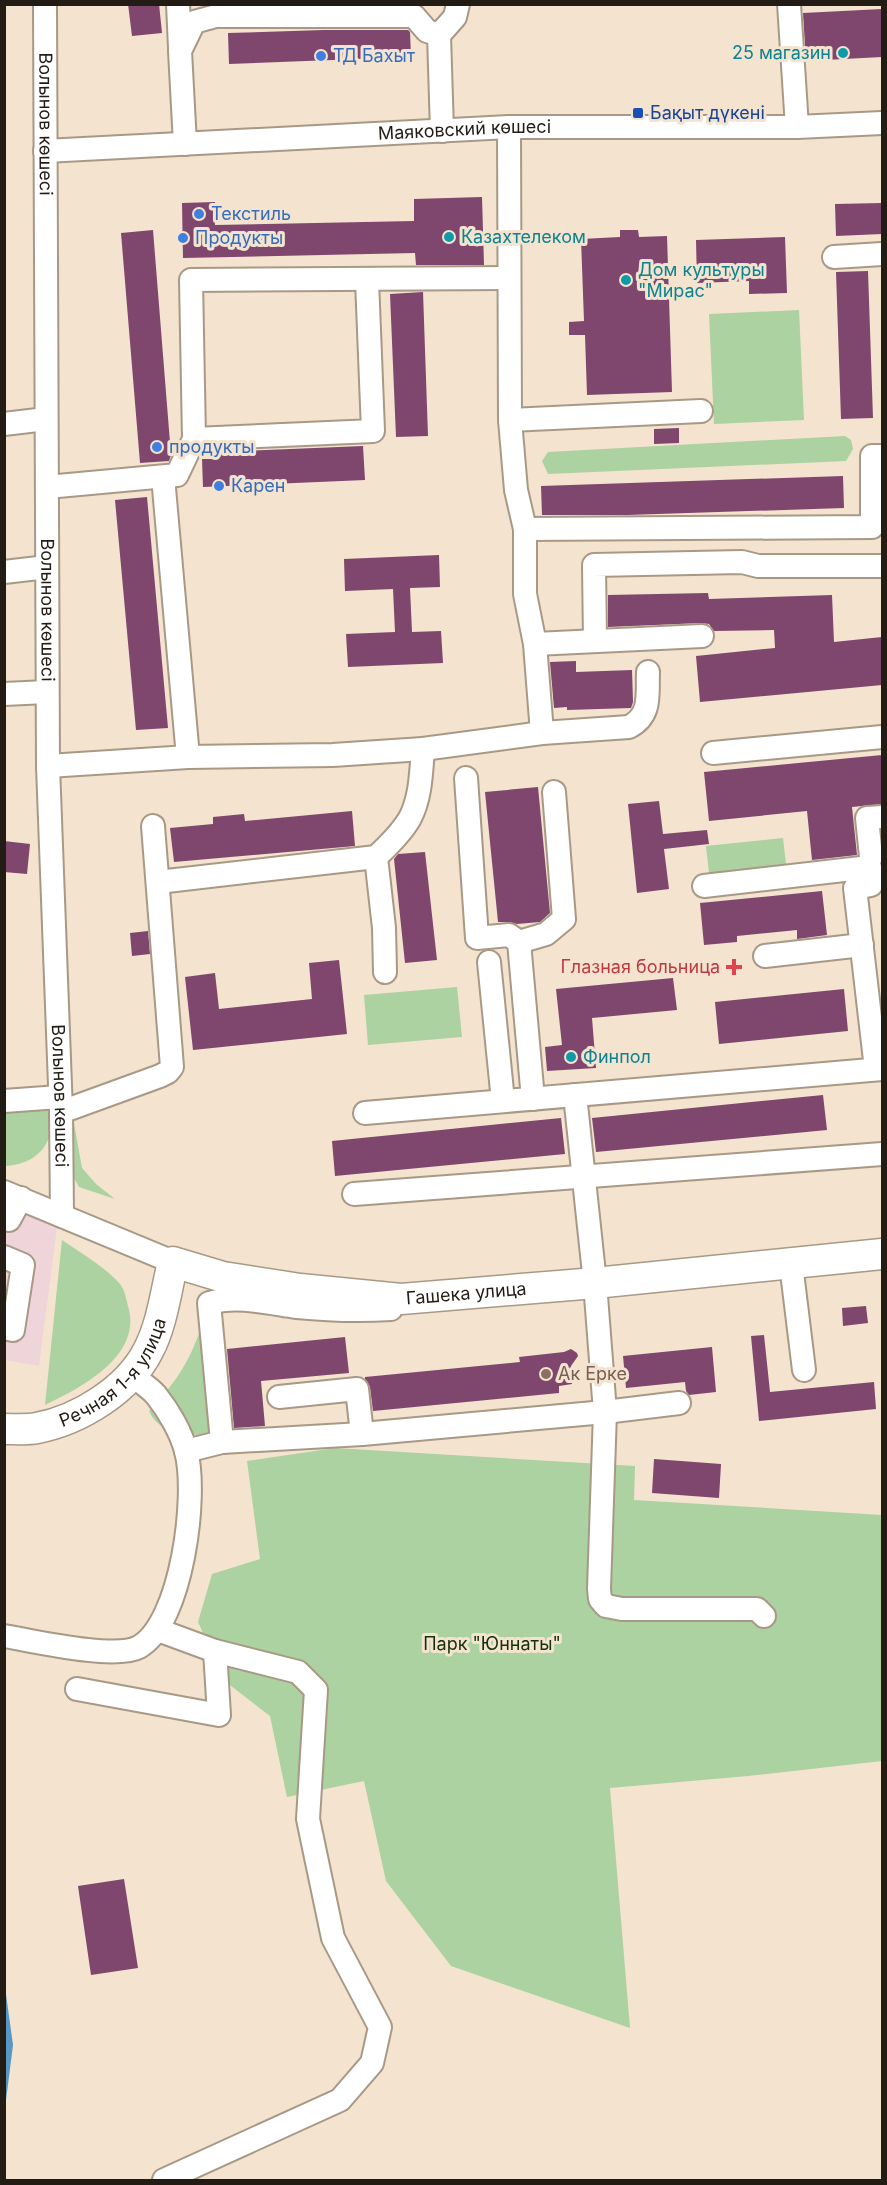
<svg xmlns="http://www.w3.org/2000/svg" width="887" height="2185" font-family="Inter,sans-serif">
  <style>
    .industrial { fill: #efd4d9 }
    .green { fill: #abd2a0 }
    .water { fill: #5697c3 }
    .building { fill: #7f466e }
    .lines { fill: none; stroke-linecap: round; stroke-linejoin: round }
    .minor-casing { stroke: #a89986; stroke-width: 26 }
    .major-casing { stroke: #a89986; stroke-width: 33 }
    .minor { stroke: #fff; stroke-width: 22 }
    .major { stroke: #fff; stroke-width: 30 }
    .culture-dot { fill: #0f9aa8; stroke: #f3e3cf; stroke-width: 2 }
    .shop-dot { fill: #3f7fe0; stroke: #f3e3cf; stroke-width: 2 }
    .transit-dot { fill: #1a4fb4; stroke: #f3e3cf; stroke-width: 2 }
    .health-dot { fill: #e0444e; stroke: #f3e3cf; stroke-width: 2 }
    .education-dot { fill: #8d6e63; stroke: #f3e3cf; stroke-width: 2 }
    .labels { text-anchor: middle; stroke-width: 6; stroke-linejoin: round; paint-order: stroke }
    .culture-label { font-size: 18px; fill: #0d838f; stroke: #f3e3cf; text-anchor: start }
    .shop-label { font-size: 18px; fill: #366cbe; stroke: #f3e3cf; text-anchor: start }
    .transit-label { font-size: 18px; fill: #164399; stroke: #f3e3cf; text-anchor: start }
    .street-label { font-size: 18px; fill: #221c15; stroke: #f3e3cf }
    .health-label { font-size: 18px; fill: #be3a42; stroke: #f3e3cf; text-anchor: end }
    .education-label { font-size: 18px; fill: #785e54; stroke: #f3e3cf; text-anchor: start }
    .park-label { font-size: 18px; fill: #143209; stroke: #f3e3cf }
  </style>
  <rect width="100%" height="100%" fill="#f3e3cf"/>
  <path class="industrial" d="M4,1204L57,1226L39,1366L5,1360Z"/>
  <path class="green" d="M799,310L804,420L714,424L709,314Z
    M845,436L851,440L853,449L846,461L548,474L542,461L548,452Z
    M783,838L787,873L710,882L706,846Z
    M457,987L462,1037L368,1045L364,995Z
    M53,1105C52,1114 53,1125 50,1134C44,1156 25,1165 5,1166V1107Z
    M73,1118L82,1168L96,1184L115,1199L79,1187L74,1178Z
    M62,1240C82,1254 104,1266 120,1284C125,1290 126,1299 128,1306C143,1356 81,1388 45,1405Z
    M206,1313L214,1435C190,1435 160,1436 149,1411C181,1377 192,1357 206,1313Z
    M335,1448L635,1466L634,1500L882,1515V1761L748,1776L610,1788L630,2028L451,1966L386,1881L364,1781L287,1797L270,1716L226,1682L198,1622L212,1574L260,1559L247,1461Z"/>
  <path class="water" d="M5,1987L13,2045L5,2108Z"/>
  <path class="building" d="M128,4H159L162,33L132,36Z
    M882,9V57L806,61L803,13Z
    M324,30H408L410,32L411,57L229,64L228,33Z
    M482,197L484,265H416L415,253L183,258L182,203L215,202V225L414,221V199Z
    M882,203V234L836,236L835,204Z
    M153,230L171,455L169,461L140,463L121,233Z
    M620,230H638L639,237L667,236L672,392L587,395L585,335H569V322L584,321L581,239L620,237Z
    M785,237L787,293L749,294V281L697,283L696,240Z
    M868,271L873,418L841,419L836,272Z
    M423,292L428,436L396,437L390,294Z
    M679,428V443L654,444V429Z
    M363,446L365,480L203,487L202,459H218V452Z
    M843,476L844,508L627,515H542L541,486Z
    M147,497L168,728L136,730L115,500Z
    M439,555L440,587L410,588L412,632L441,631L443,663L348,667L346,634L395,632L393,589L345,591L344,559Z
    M708,593L709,599L832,595L834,642L882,637V685L700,702L696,656L775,648L774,630L714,631L709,624L701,623L608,627V595Z
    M576,661V672L632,670L633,702L631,708L567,710V707L554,708L550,662Z
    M882,755V804L852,807L857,855L812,860L807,811L709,821L704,772Z
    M538,787L550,913L540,922L517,924L508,922H498L485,792Z
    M659,801L663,834L707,830L709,844L664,849L669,889L637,893L628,804Z
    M352,811L355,846L174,862L170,828L213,824V817L244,814L245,821Z
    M4,841L30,844L27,874L4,872Z
    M425,852L437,960L405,963L394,859L398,854Z
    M822,891L827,935L797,939V930L737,936V942L704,945L700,903Z
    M148,931L150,954L132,956L130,933Z
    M339,960L347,1034L193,1050L185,977L215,973L219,1009L312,999L309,963Z
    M673,978L677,1010L592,1018L596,1068L547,1071L545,1047L562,1045L556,989Z
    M844,989L848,1031L719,1044L715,1002Z
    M823,1095L827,1130L596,1152L592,1118Z
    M561,1118L565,1154L335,1176L332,1141Z
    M866,1306L868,1323L843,1326L842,1308Z
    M764,1335L770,1392L874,1382L876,1409L759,1421L751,1336Z
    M345,1337L349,1373L261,1381L265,1426L234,1428L227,1349Z
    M712,1347L716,1392L689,1395L686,1391L685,1382L626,1388L623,1356Z
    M571,1349L577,1353L578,1356L571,1366L572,1384L559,1386V1393L373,1411L370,1387L365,1379V1377L520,1362L519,1357L564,1352Z
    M654,1459L721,1464L719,1498L652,1493Z
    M124,1879L138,1968L91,1975L78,1886Z"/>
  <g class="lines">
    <g class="minor-casing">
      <g id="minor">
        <path id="s1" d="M45,4L48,766L61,1112L62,1216"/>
        <path d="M178,4L180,48"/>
        <path d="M789,4L797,127"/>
        <path d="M509,127L510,420L516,490L525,529V594L535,644L702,636"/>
        <path d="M442,131L439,35L455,17L458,4"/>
        <path d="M185,144L180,51L194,22L216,16H414L427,31L439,35"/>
        <path id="s2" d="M45,151L509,127H797L882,123"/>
        <path d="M834,257L882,254"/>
        <path d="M510,420L701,411"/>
        <path d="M4,424L46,419"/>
        <path d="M194,439L373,431L367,280"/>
        <path d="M47,487L177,475L194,439L191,280L508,278"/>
        <path d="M525,529L872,527V456H882"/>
        <path d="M4,572L47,567"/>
        <path d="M595,641L594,565L742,562L758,566H882"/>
        <path d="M535,644L542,733"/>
        <path d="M4,694L47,692"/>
        <path d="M713,753L882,737"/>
        <path d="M188,757L333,755L423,749L542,733L629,727C652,715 647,695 648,672"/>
        <path d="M48,766L188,757L163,477"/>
        <path d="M466,778L477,938L509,935L519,942L533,1099"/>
        <path d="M376,857L384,928L385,972"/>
        <path d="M871,857L867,818L882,817"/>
        <path d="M158,882L376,857C388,846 402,832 410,818C421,797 421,772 423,749"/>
        <path d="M704,886L870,867L871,885L855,888L876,1069"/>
        <path d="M519,942L546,934L564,919L554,792"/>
        <path d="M765,956L862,945"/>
        <path d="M489,962L503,1101"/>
        <path d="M575,1095L595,1283L605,1412L599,1589L600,1599L606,1606L622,1609H757L764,1616"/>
        <path d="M4,1101L59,1097"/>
        <path d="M61,1112L160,1076L168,1072L172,1067L153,826"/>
        <path d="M365,1113L882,1069"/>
        <path d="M4,1192L173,1262"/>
        <path d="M354,1194L882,1154"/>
        <path d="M4,1218L9,1220L21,1198"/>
        <path d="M4,1257L23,1265L13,1330L4,1328"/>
        <path d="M791,1264L804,1370"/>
        <path d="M279,1397L357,1389L362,1434"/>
        <path d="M222,1442L209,1303C238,1295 268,1303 297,1307C328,1310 360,1311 391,1309"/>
        <path d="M186,1451L222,1442L362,1434L605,1412L679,1403"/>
        <path d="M158,1630L215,1651L298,1672L316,1690L308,1819L333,1938L380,2027L372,2063L340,2100L164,2180"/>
        <path d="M4,1636C34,1641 115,1660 139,1647C182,1623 198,1495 186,1451C181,1432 168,1410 156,1395C149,1387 139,1381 131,1375"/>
        <path d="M77,1689L219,1715L215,1651"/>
      </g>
    </g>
    <g class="major-casing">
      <g id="major">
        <path id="s3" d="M4,1429C15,1429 27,1430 37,1428C79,1420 128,1390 148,1351C162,1325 166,1291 173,1262L223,1277L300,1289L401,1299L595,1283L882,1254"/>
      </g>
    </g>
    <use href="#minor" class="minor"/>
    <use href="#major" class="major"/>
  </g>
  <g class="culture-dot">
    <circle cx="843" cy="53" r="6"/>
    <circle cx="449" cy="237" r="6"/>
    <circle cx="626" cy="280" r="6"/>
    <circle cx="571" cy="1057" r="6"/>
  </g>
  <g class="shop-dot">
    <circle cx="321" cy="56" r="6"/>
    <circle cx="199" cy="214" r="6"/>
    <circle cx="183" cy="238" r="6"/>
    <circle cx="157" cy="447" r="6"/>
    <circle cx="219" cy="486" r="6"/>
  </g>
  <rect class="transit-dot" x="632" y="107" width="12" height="12" rx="3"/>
  <path class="health-dot" d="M731 958h6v6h6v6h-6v6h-6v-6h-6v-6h6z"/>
  <circle class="education-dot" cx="546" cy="1374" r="6"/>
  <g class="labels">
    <g class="culture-label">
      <text x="831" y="59" text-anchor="end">25 магазин</text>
      <text x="461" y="243">Казахтелеком</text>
      <text x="638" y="276">Дом культуры<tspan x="638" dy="21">"Мирас"</tspan></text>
      <text x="583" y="1063">Финпол</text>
    </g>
    <g class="shop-label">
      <text x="333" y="62">ТД Бахыт</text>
      <text x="211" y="220">Текстиль</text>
      <text x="195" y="244">Продукты</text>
      <text x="169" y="453">продукты</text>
      <text x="231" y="492">Карен</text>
    </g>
    <g class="transit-label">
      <text x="650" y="119">Бақыт дүкені</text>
    </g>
    <g class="street-label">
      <text dy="6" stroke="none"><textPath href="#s1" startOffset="120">Волынов көшесі</textPath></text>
      <text dy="6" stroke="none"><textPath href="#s2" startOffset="420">Маяковский көшесі</textPath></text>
      <text dy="6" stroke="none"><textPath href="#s1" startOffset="606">Волынов көшесі</textPath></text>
      <text dy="6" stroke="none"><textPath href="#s1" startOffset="1092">Волынов көшесі</textPath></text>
      <text dy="6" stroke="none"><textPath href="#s3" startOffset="562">Гашека улица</textPath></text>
      <text dy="6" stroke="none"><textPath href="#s3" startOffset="132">Речная 1-я улица</textPath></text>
    </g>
    <g class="health-label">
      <text x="720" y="973">Глазная больница</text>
    </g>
    <g class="education-label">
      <text x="558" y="1380">Ак Ерке</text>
    </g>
    <g class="park-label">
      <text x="492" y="1650">Парк "Юннаты"</text>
    </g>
  </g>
  <rect width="887" height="2185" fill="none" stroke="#221c15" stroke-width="12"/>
</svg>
